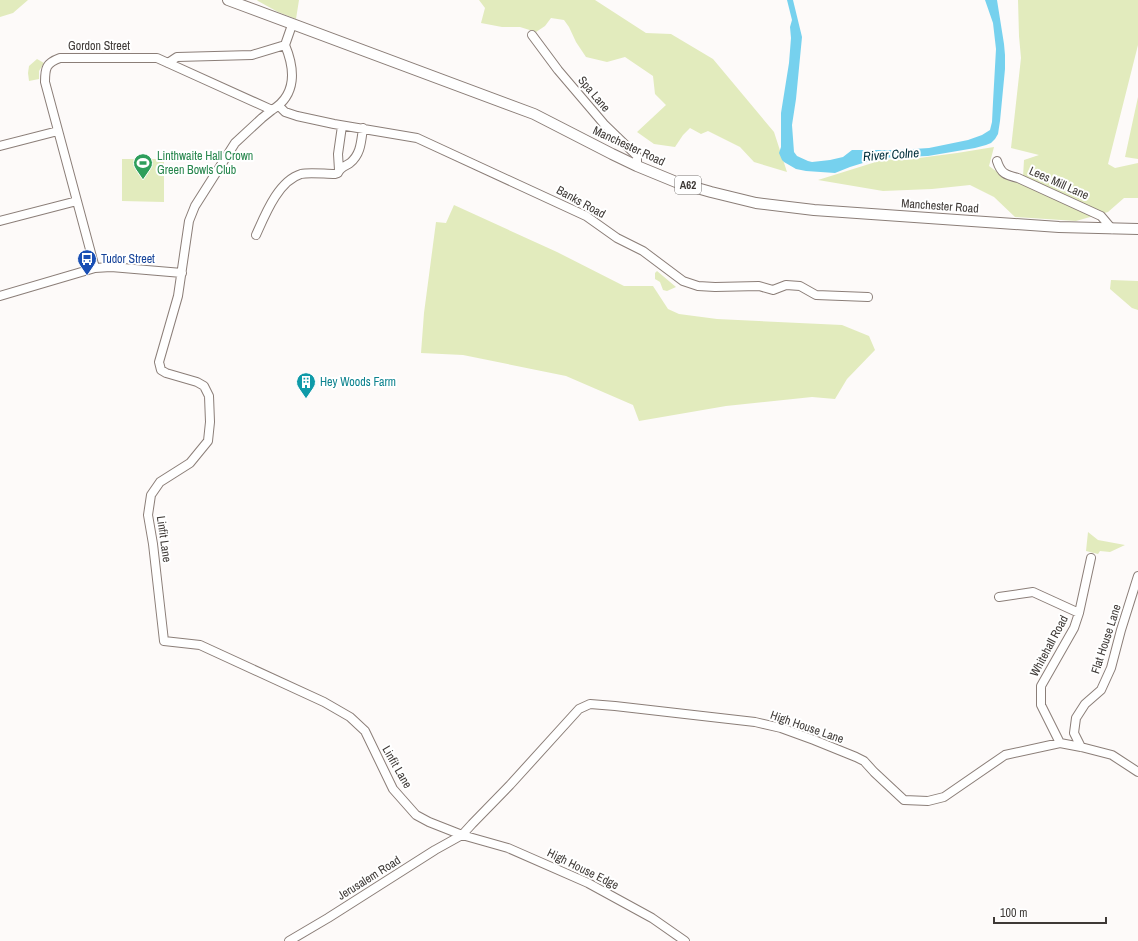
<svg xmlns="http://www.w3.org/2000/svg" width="1138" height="941" font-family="'Archivo Narrow',sans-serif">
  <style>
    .green { fill: #e2ebbd }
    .water { fill: #76d1ee }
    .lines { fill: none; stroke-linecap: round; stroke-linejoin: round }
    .minor-casing { stroke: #8b7e78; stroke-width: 10 }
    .major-casing { stroke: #8b7e78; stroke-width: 12 }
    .minor { stroke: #fff; stroke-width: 8 }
    .major { stroke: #fff; stroke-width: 10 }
    .labels { text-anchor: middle; stroke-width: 4; stroke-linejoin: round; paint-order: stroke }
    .shield { fill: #fff; stroke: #787472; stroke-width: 1 }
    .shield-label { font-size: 11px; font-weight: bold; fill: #3e3936 }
    .street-label { font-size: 12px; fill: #3e3936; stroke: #fff }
    .leisure-label { font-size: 12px; fill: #27864d; stroke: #fff; text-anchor: start }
    .transit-label { font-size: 12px; fill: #164399; stroke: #fff; text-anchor: start }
    .culture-label { font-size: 12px; fill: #0d838f; stroke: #fff; text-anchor: start }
    .water-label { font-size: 13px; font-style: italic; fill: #012e3a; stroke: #fff }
  </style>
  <rect width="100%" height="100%" fill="#fdfaf9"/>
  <path class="green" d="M0,0H28L13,13L0,17Z
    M257,0H299L296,19L278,12L258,1Z
    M479,0H595L646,33L671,34L713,59L774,132L787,172L754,162L740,147L708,131L701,134L690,128L683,135L675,147L654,144L637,132L666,105L655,94L653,76L625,57L607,62L586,57L576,42L569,27L564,20L551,18L545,26L536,32L520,27H502L481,23L485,8Z
    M1018,0H1138V45L1108,164L1115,168L1138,163V198H1124L1108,212L1076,221L1015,217L994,197L970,185L932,189L883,191L818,180L882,160L919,158L957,153L994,147L989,166L1011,182L1023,177L1024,160L1039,155L1011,148L1021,58L1019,36Z
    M37,59L44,63L39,71V79L29,81L28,73L29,66Z
    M1138,97V159L1125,157Z
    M122,159H164V202L122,201Z
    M454,205L557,252L624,286H653L668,309L679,314L717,319L842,325L869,336L875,350L847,379L835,399L812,397L726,406L639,421L633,405L566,376L463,355L421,353L424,313L436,222L446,223Z
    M657,271L676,287L667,291L663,290L660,282L655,279V273Z
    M1111,280L1138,281V310L1132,308L1110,289Z
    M1088,532L1098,540L1125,545L1110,552L1100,551L1098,554L1086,551Z"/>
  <path class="water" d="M787,0H793L802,37L796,99L792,125L794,152L797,156L808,161L812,162L830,160L843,157L852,150H898L929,148L968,140L982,135L990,130L992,122L993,102L996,49L993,23L985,0H997L1004,44L1005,55V69L1000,121L998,134L995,139L991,143L986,145L975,148L928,156L879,158L850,167L835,173L806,171L796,169L784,162L782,160L779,153L781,147V113L789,63L791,38L790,27L792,20Z"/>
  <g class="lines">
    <g class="minor-casing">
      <path id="minor" d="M532,35L558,70L604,124L637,156V166
        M168,63L177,57L252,55L285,45
        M279,106L285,112L297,116L334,124L417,138L586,216L617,238L643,251L683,281L698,286L715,287L759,286L773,290L786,285L800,286L816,295L868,297
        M272,110L262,118L235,143L195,206L189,221L178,296L159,362L161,370L166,373L197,382L204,386L209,396L210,422L208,441L190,463L160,482L151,495L148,515L153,544L164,641L200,645L324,702L350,717L365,731L393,789L416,815L429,822L462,835L508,848L588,883L652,918L685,941
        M0,146L58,131
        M997,161C1001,174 1006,175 1018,178L1101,216L1112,229
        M339,170L338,154L342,126
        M0,221L77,201
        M256,235C265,215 278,181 301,174C309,172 325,174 335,174L338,173C340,167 346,166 350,163C361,154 361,142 363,128
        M95,268L45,82C45,68 46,63 60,58H157L272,110C297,95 295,69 285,45L292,25
        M0,296L95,268L111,267L182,273
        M999,597L1033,592L1079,613
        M1060,743L1041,705V686L1074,628L1079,613L1091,558
        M1081,747L1074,733L1076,718L1085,704L1101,690L1111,668L1121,630L1138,576
        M289,941L328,918L435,850L462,835L472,824L510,785L579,709L590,704L615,706L755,722L781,728L814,740L856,757L864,761L874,772L904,800L928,801L944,797L1005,755L1060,743L1081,747L1112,755L1138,772"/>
    </g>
    <g class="major-casing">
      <path id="major" d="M228,0L534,114L612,154L637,166L676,182L711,192L756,203L814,210L1059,227L1138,229"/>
    </g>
    <use href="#minor" class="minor"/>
    <use href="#major" class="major"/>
  </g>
  <defs>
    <g id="stadium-pin" transform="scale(1)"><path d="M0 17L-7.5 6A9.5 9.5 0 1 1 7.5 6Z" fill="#2e9e5b" stroke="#fff"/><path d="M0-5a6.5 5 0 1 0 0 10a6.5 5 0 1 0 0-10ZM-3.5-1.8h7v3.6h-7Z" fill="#fff"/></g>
    <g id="bus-pin" transform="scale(1)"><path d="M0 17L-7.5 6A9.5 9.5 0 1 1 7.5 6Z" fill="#1a4fb4" stroke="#fff"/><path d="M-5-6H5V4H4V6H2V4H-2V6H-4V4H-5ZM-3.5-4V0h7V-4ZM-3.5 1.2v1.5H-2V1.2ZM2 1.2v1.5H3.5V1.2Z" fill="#fff"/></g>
    <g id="building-pin" transform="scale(1)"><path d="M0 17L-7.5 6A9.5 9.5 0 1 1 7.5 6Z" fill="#0f9aa8" stroke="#fff"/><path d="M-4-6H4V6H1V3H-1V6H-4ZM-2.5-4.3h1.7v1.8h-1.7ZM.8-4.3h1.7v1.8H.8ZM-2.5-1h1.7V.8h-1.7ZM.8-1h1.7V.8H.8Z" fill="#fff"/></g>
  </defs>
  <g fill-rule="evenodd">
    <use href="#stadium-pin" x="143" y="163"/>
    <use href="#bus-pin" x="87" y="259"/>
    <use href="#building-pin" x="306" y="382"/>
  </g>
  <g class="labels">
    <rect class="shield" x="675" y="176" width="26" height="18" rx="3"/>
    <g class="shield-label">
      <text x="688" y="189">A62</text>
    </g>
    <g class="street-label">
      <text x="99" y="50">Gordon Street</text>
      <text transform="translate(594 94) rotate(50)" y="4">Spa Lane</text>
      <text transform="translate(629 146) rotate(25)" y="4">Manchester Road</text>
      <text transform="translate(1059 183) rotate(24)" y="4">Lees Mill Lane</text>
      <text transform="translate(581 202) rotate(29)" y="4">Banks Road</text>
      <text transform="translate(940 206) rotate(4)" y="4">Manchester Road</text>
      <text transform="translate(164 539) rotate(82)" y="4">Linfit Lane</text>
      <text transform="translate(1106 639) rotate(-72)" y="4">Flat House Lane</text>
      <text transform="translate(1049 646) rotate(-62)" y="4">Whitehall Road</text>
      <text transform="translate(807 727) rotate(19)" y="4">High House Lane</text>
      <text transform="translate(397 767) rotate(60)" y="4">Linfit Lane</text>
      <text transform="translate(583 869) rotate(26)" y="4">High House Edge</text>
      <text transform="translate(369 878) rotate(-32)" y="4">Jerusalem Road</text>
    </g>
    <g class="leisure-label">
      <text x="157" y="160">Linthwaite Hall Crown<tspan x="157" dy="14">Green Bowls Club</tspan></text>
    </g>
    <g class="transit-label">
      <text x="101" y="263">Tudor Street</text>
    </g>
    <g class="culture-label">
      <text x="320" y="386">Hey Woods Farm</text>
    </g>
    <g class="water-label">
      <text transform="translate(891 154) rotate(-4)" y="5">River Colne</text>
    </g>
  </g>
  <path d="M994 917v6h112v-6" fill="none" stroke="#3e3936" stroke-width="2"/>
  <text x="1000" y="917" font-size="12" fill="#3e3936" stroke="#ffffff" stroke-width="3" paint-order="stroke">100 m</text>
</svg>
